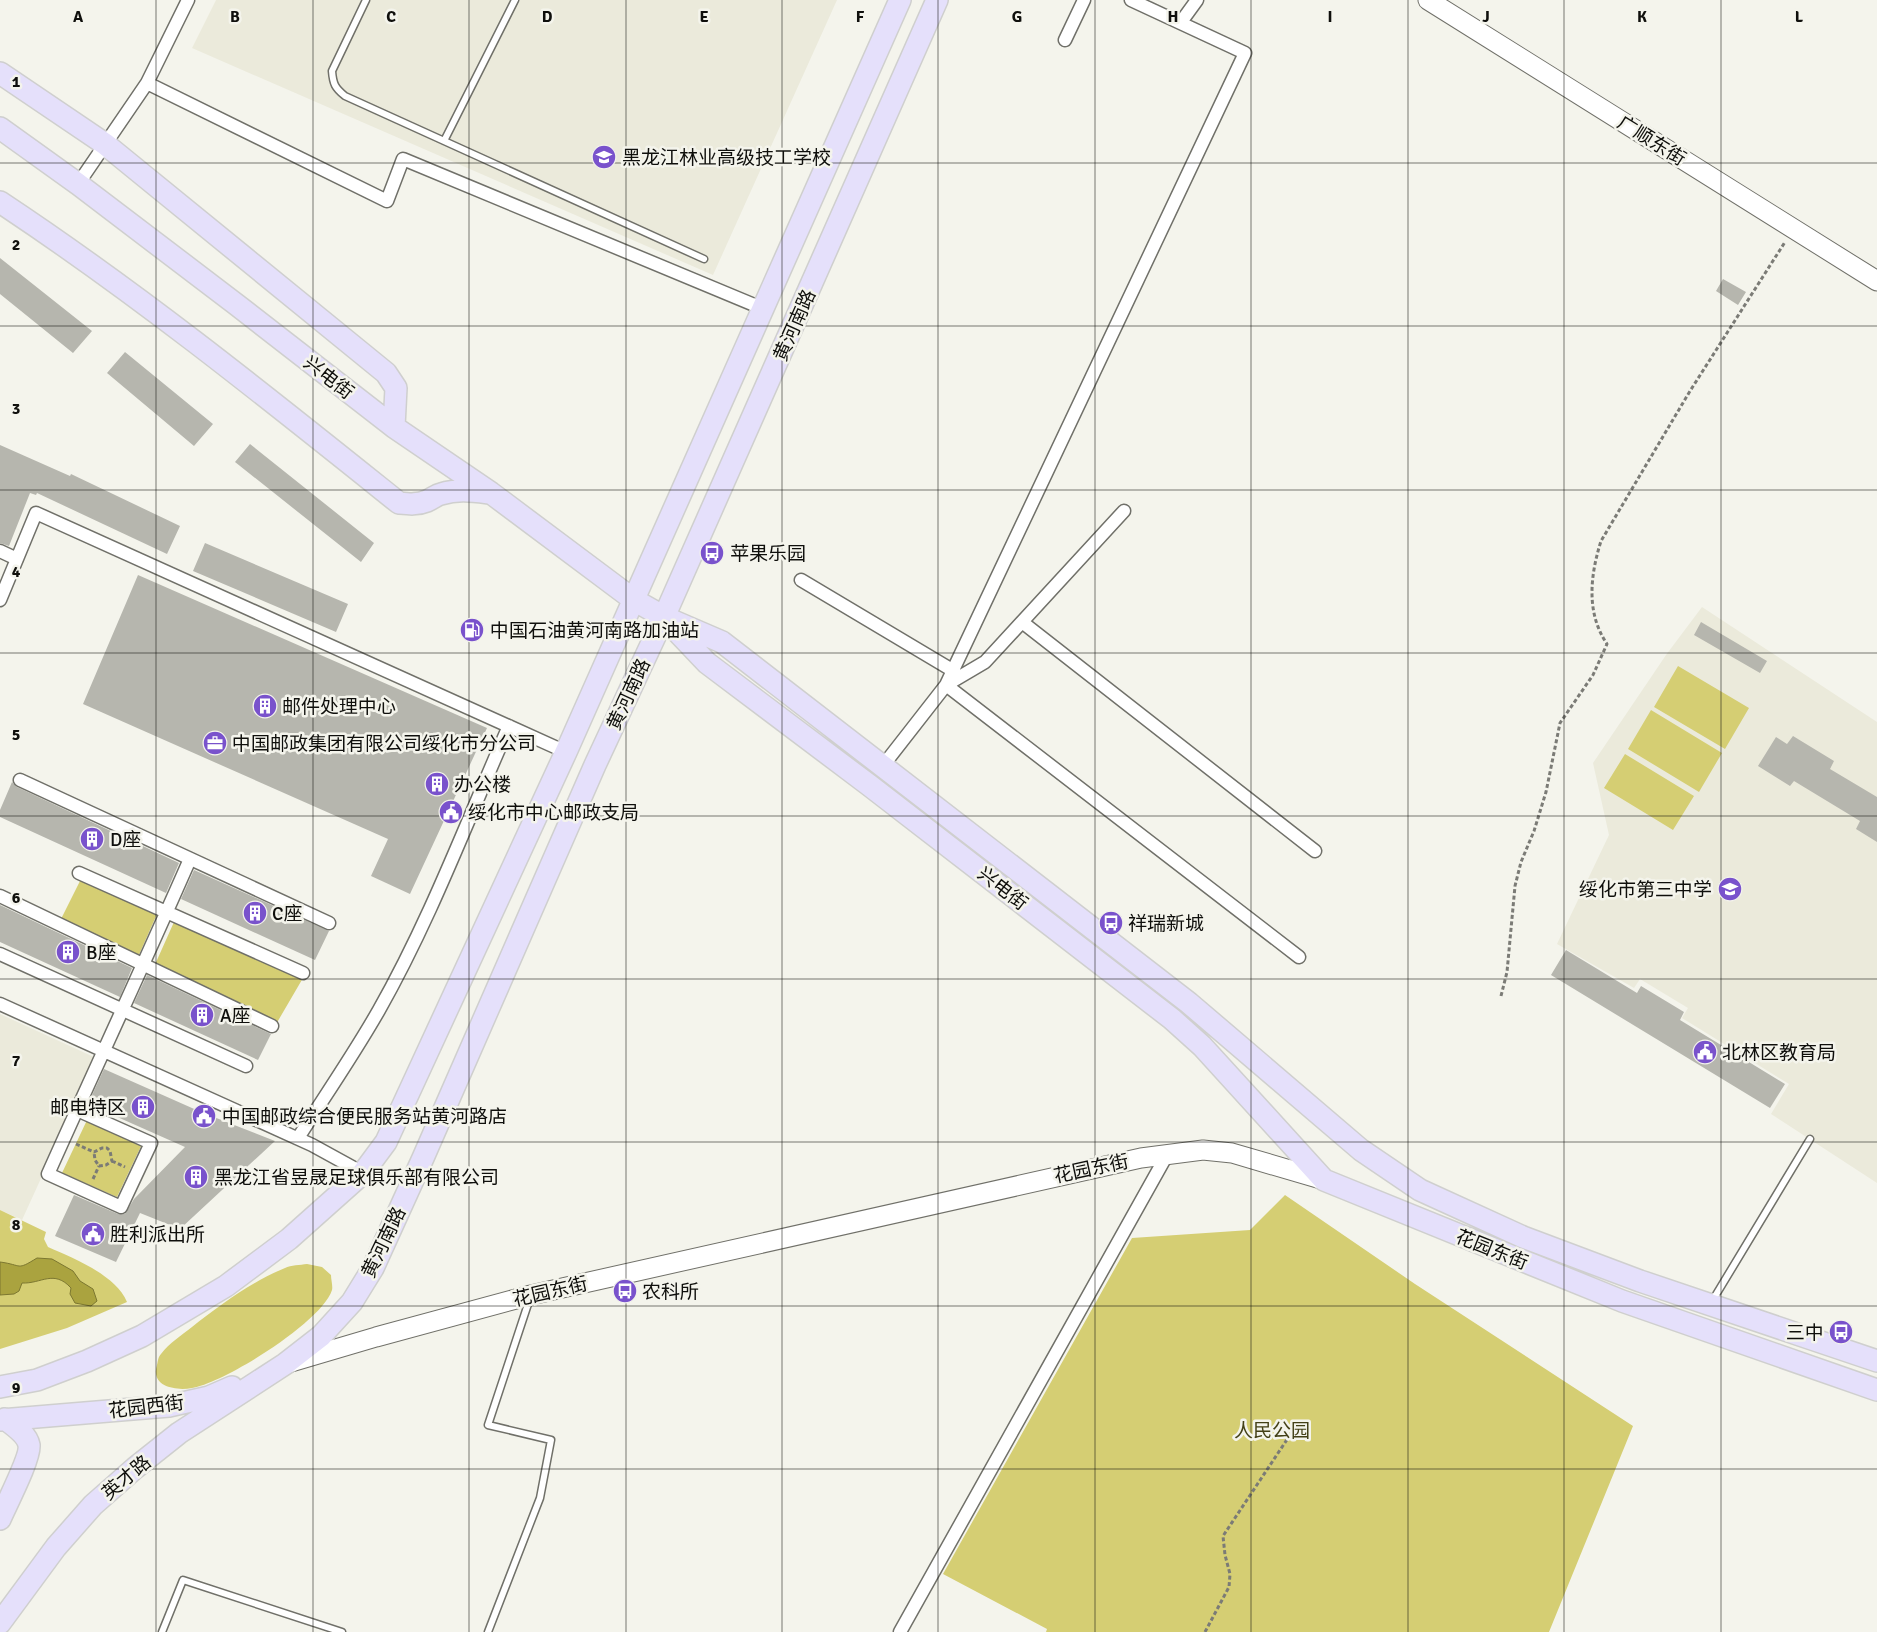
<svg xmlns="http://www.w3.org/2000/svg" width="1877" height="1632" font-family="Signika,'Noto Sans SC',sans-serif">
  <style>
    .built { fill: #ebeadb }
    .green { fill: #d5ce73 }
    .water { fill: #aaa33f; stroke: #7c7730 }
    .building { fill: #b6b6ae }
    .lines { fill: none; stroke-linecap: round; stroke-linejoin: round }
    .lane-casing { stroke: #707069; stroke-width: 9 }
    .street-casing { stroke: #707069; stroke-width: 15 }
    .secondary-casing { stroke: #707069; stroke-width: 21 }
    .primary-casing { stroke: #cfcfce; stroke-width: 24 }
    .path { stroke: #7b7b76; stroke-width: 3; stroke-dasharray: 4 2.5; stroke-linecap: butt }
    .lane { stroke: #fff; stroke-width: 6 }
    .street { stroke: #fff; stroke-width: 12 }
    .secondary { stroke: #fff; stroke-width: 19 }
    .primary { stroke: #e5e0fb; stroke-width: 21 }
    .grid { fill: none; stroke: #0f0f0c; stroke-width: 1; stroke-opacity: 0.55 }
    .labels { text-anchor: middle; stroke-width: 5; stroke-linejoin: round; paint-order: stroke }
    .street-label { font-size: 19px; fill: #0f0f0c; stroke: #f4f4ec }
    .poi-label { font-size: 19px; fill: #0f0f0c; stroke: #f4f4ec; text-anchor: start }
    .park-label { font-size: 19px; fill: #434017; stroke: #f4f4ec }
    .grid-label { font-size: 16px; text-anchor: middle; font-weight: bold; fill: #0f0f0c; stroke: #f4f4ec; stroke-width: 5; stroke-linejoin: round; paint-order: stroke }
  </style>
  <rect width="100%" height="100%" fill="#f4f4ec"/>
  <path class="built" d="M216,0H837L713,275L192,48Z
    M1702,607L1877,722V1183L1771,1114L1789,1084L1682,1018L1688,1008L1640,979L1634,988L1557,944L1609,835L1593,763L1666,655Z
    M0,1014L96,1058L22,1220L0,1210Z"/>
  <path class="green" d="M1678,666L1749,708L1725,749L1654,707Z
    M1651,710L1722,753L1699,792L1628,749Z
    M1625,754L1694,796L1673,830L1604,788Z
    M81,879L157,914L138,957L60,921Z
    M174,922L303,978L275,1026L153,969Z
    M88,1118L143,1142L117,1197L62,1173Z
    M1285,1195L1415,1284L1633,1426L1549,1632H1046L1047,1629L943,1574L1132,1238L1250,1230Z
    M0,1210L46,1232L44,1239L48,1247C73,1258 116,1275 127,1302L67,1328L0,1349Z
    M307,1264L322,1267L331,1275C331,1280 333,1286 332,1290C322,1322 224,1383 192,1388C176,1391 150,1387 157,1365C158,1361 158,1357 161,1354C169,1343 182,1335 192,1327C220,1305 251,1282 285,1268C291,1265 300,1265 307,1264Z"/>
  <path class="water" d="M37,1258L52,1259L73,1271L80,1281L93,1289L97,1301L91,1306L75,1303L70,1294L71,1288C54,1269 41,1284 22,1283L19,1291L14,1294L0,1295V1262C23,1265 16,1271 37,1258Z"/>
  <path class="building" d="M0,258L92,331L73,353L0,294Z
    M1723,279L1746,292L1738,305L1716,291Z
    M125,352L213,424L194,446L107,373Z
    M250,444L374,543L361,562L235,462Z
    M0,445L70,476L71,474L180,526L167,554L37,493L36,495L30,493L9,546L0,543Z
    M205,543L348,604L336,632L193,571Z
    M138,575L487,728L410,894L371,876L388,839L83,704Z
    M1701,622L1767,661L1760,673L1694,635Z
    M1793,736L1834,761L1830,769L1877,797V842L1856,829L1860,821L1794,781L1790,786L1758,766L1776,737L1787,744Z
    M12,782L17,787L179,863L166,893L0,817V810Z
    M194,870L329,931L315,960L181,899Z
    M0,905L132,968L120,997L0,942Z
    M1566,950L1637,993L1641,986L1684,1012L1680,1020L1785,1084L1770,1108L1551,975Z
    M147,975L271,1034L258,1060L134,1003Z
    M104,1069L201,1112L275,1141L180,1229L140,1213L116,1262L55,1236L74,1195L118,1214H125L134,1199L185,1147L88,1104Z"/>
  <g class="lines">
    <g class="lane-casing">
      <path id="lane" d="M366,0L332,71C333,84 335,88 345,96L704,259
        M444,141L515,0
        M1711,1303L1810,1139
        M162,1632L183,1580L342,1632
        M488,1632L540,1498L551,1440L488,1425L530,1298"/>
    </g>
    <g class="street-casing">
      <path id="street" d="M1181,22L1197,0
        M1065,40L1084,0
        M147,83L387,201L403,159L764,309
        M78,184L147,83L188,0
        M1124,511L985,662L946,685L1299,957
        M0,551L17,559
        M801,580L952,670
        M0,600L36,513L566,752
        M1022,622L1315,851
        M882,767L946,685L1245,53L1131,0
        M20,780L329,923
        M79,873L303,973
        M0,896L272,1026
        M0,954L246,1066
        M0,1004L312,1145L363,1173
        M77,1110L151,1143L121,1207L48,1174C95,1069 144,964 190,859
        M298,1138C325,1096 354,1054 379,1010C430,920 467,821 509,726
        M900,1632L1168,1153"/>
    </g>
    <g class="secondary-casing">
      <path id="secondary" d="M1428,0L1877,281
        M288,1363L376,1337L531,1295L1141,1158L1203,1150L1232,1153L1324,1180"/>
    </g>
    <g class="primary-casing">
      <path id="primary" d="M0,73L105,144L386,373L396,388L394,427
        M0,128L78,184L237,305L394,427L491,493L634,600L664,617L722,642L1189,1003L1361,1150L1420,1190L1523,1237L1640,1281L1877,1361
        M0,202C139,294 269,399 399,503C409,504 417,505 427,501C432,499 436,495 441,494C457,489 472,491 489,493
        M669,623L707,663L869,785L1172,1019L1202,1046L1324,1180L1622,1301L1877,1390
        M0,1387L37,1380L87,1361L142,1336L226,1286L289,1239L363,1173L386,1142L566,752L900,0
        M0,1420L169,1406L209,1397L232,1387
        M0,1519C6,1505 31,1457 29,1445C27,1434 13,1425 5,1419
        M0,1623L56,1547L93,1505L135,1468L179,1433L285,1364L321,1336L352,1302L373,1268L423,1158L595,765L664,617L937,0"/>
    </g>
    <path class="path" d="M1501,996L1507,972L1515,886L1521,862L1534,831L1546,792L1560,723L1593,675L1607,644C1586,613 1590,576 1601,541L1690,391L1785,242
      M76,1144L94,1152L102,1148H107L110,1151L112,1161L106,1165L99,1166L95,1160L94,1152
      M112,1161L125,1167
      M93,1179L99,1166
      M1205,1632L1229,1587L1230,1574L1225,1555L1223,1536L1294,1429"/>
    <use href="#lane" class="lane"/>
    <use href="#street" class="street"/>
    <use href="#secondary" class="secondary"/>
    <use href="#primary" class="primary"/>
  </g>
  <path class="grid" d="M156,0V1632M313,0V1632M469,0V1632M626,0V1632M782,0V1632M938,0V1632M1095,0V1632M1251,0V1632M1408,0V1632M1564,0V1632M1721,0V1632M0,163H1877M0,326H1877M0,490H1877M0,653H1877M0,816H1877M0,979H1877M0,1142H1877M0,1306H1877M0,1469H1877"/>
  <defs>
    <g id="school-disc" transform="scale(1.25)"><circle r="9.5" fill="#7952cc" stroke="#f4f4ec"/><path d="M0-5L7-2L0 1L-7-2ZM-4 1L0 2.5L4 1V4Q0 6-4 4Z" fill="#fff"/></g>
    <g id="bus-disc" transform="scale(1.25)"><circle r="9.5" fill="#7952cc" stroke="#f4f4ec"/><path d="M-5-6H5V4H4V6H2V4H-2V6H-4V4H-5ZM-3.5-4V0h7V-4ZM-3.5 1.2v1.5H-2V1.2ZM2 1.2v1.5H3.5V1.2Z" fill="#fff"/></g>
    <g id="fuel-disc" transform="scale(1.25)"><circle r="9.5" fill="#7952cc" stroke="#f4f4ec"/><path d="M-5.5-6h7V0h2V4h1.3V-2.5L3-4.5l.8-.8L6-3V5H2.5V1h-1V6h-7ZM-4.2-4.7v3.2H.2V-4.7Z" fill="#fff"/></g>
    <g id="building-disc" transform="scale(1.25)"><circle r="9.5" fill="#7952cc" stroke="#f4f4ec"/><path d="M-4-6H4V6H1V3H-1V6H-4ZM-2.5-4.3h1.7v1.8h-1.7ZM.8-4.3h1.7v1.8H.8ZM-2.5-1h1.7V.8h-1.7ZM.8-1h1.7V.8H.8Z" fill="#fff"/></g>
    <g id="office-disc" transform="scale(1.25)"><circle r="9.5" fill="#7952cc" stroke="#f4f4ec"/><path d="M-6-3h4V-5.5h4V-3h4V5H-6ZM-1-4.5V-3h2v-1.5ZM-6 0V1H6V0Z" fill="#fff"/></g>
    <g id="civic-disc" transform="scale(1.25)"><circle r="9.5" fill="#7952cc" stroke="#f4f4ec"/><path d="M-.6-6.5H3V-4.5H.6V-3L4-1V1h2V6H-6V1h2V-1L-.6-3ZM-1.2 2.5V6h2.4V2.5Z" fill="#fff"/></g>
  </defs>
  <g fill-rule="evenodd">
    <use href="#school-disc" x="604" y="157"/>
    <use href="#bus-disc" x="712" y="553"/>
    <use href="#fuel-disc" x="472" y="630"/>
    <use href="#building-disc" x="265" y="706"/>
    <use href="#office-disc" x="215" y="743"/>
    <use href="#building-disc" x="437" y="784"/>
    <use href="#civic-disc" x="451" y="812"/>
    <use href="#building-disc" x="92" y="839"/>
    <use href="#school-disc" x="1730" y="889"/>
    <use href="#building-disc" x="255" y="913"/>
    <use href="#bus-disc" x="1111" y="923"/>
    <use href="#building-disc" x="68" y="952"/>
    <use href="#building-disc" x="202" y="1015"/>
    <use href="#civic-disc" x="1705" y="1052"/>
    <use href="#building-disc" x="143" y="1107"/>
    <use href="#civic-disc" x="204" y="1116"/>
    <use href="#building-disc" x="196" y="1177"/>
    <use href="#civic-disc" x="93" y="1234"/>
    <use href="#bus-disc" x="625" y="1291"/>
    <use href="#bus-disc" x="1841" y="1332"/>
  </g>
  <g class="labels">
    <g class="street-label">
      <text transform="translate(1652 140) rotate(32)" y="7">广顺东街</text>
      <text transform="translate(794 325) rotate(-66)" y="7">黄河南路</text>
      <text transform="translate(329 377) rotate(38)" y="7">兴电街</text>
      <text transform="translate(628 694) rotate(-65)" y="7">黄河南路</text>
      <text transform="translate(1003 888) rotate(38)" y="7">兴电街</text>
      <text transform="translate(1091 1168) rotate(-12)" y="7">花园东街</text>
      <text transform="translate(383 1242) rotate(-64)" y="7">黄河南路</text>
      <text transform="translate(1492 1249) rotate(22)" y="7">花园东街</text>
      <text transform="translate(550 1291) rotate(-13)" y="7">花园东街</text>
      <text transform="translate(146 1406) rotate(-7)" y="7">花园西街</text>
      <text transform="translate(126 1477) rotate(-40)" y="7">英才路</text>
    </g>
    <g class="poi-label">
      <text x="622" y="164">黑龙江林业高级技工学校</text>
      <text x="730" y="560">苹果乐园</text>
      <text x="490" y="637">中国石油黄河南路加油站</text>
      <text x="282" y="713">邮件处理中心</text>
      <text x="232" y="750">中国邮政集团有限公司绥化市分公司</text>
      <text x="454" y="791">办公楼</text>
      <text x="468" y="819">绥化市中心邮政支局</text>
      <text x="110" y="846">D座</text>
      <text x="1712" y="896" text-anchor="end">绥化市第三中学</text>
      <text x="272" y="920">C座</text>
      <text x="1128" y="930">祥瑞新城</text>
      <text x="86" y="959">B座</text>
      <text x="220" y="1022">A座</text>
      <text x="1722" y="1059">北林区教育局</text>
      <text x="126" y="1114" text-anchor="end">邮电特区</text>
      <text x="222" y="1123">中国邮政综合便民服务站黄河路店</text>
      <text x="214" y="1184">黑龙江省昱晟足球俱乐部有限公司</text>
      <text x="110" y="1241">胜利派出所</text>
      <text x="642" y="1298">农科所</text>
      <text x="1824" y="1339" text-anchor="end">三中</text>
    </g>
    <g class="park-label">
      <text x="1272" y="1437">人民公园</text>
    </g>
  </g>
  <g class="grid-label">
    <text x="78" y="22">A</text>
    <text x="235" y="22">B</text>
    <text x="391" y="22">C</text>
    <text x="547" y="22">D</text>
    <text x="704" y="22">E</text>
    <text x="860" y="22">F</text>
    <text x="1017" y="22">G</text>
    <text x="1173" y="22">H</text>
    <text x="1330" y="22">I</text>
    <text x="1486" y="22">J</text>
    <text x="1642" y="22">K</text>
    <text x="1799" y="22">L</text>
    <text x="16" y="87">1</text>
    <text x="16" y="250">2</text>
    <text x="16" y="414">3</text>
    <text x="16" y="577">4</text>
    <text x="16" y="740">5</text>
    <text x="16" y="903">6</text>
    <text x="16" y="1066">7</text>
    <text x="16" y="1230">8</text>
    <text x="16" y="1393">9</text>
  </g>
</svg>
